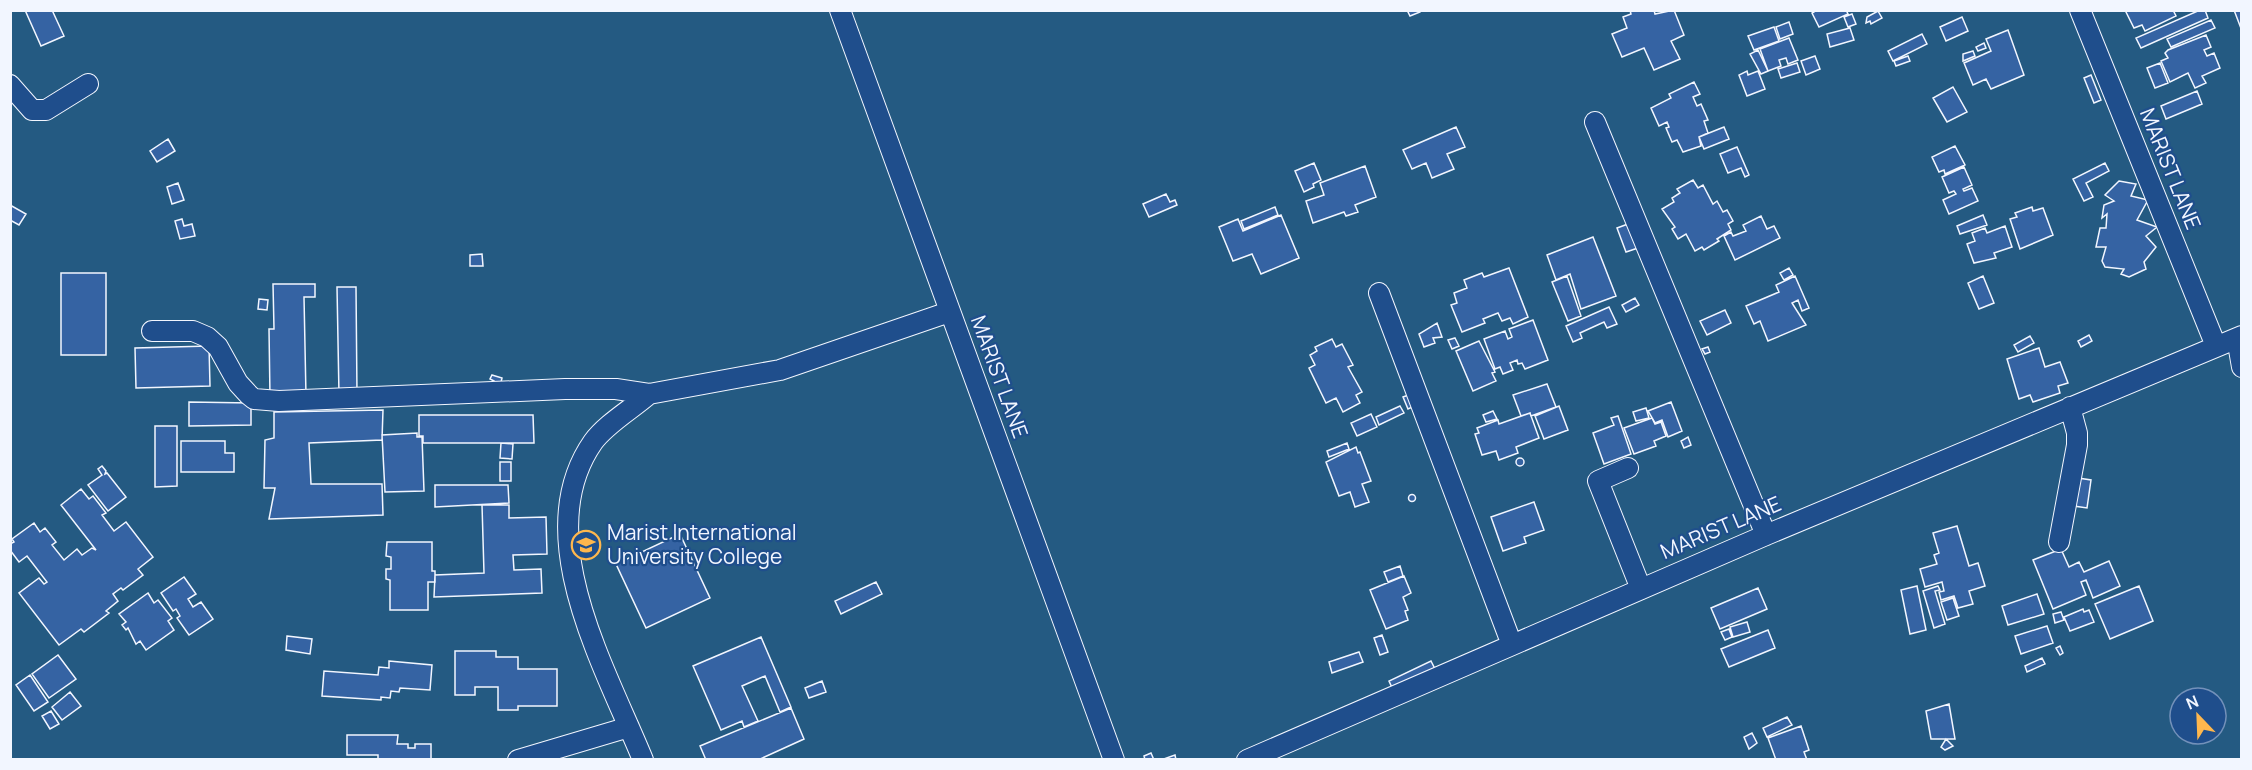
<svg xmlns="http://www.w3.org/2000/svg" width="2252" height="770" font-family="Manrope,sans-serif">
  <style>
    .green { fill: #245a82; stroke: #a8bbd7; stroke-width: 1.5; fill-rule: evenodd }
    .building { fill: #3563a3; stroke: #f2f6ff; stroke-width: 1.5 }
    .lines { fill: none; stroke-linecap: round; stroke-linejoin: round }
    .minor-casing { stroke: #f2f6ff; stroke-width: 22 }
    .minor { stroke: #1f4e8c; stroke-width: 20 }
    .labels { text-anchor: middle; stroke-width: 4.5; stroke-linejoin: round; paint-order: stroke }
    .street-label { font-size: 21px; fill: #f2f6ff; stroke: #1f4e8c }
    .poi-label { font-size: 21px; fill: #f2f6ff; stroke: #1f4e8c; text-anchor: start }
  </style>
  <rect width="100%" height="100%" fill="#1f4e8c"/>
  <path class="green" d="M10,11H2241V759H11ZM2180,698H2216V734H2180Z"/>
  <path class="building" d="M25,10H52L64,36L41,46Z
    M1407,10H1420V12L1410,16Z
    M1630,10H1654L1655,14L1674,10L1684,35L1671,41L1680,59L1654,70L1644,48L1622,57L1612,34L1627,28L1623,17L1631,14Z
    M1817,10H1846L1848,14L1819,27L1812,13Z
    M2125,10H2173L2176,16L2145,31L2142,25L2134,28Z
    M2200,10H2205L2208,18L2141,48L2136,38Z
    M2234,10H2242V31Z
    M1878,11L1882,18L1871,24L1870,21L1866,23L1867,17Z
    M1852,14L1856,24L1848,27L1844,17Z
    M1962,17L1968,31L1946,41L1940,27Z
    M2211,20L2215,28L2171,47L2167,39Z
    M1789,22L1793,34L1780,39L1776,27Z
    M1774,27L1779,41L1754,50L1748,36Z
    M1850,28L1854,40L1830,47L1827,34Z
    M2008,30L2024,75L1991,89L1986,79L1973,85L1964,63L1991,51L1986,39Z
    M1922,34L1927,44L1893,61L1888,51Z
    M2206,35L2211,47L2204,50L2207,56L2214,53L2220,68L2202,76L2206,83L2195,88L2188,73L2170,82L2161,61L2168,58L2165,53L2168,50Z
    M1789,38L1798,60L1788,64L1786,58L1779,60L1781,66L1768,71L1760,49Z
    M1984,43L1986,48L1978,51L1976,47Z
    M1758,50L1768,71L1761,74L1750,54Z
    M1973,51L1975,56L1963,61V54Z
    M1815,56L1820,69L1806,75L1801,61Z
    M1908,56L1910,61L1896,66L1894,61Z
    M1797,63L1800,72L1781,78L1778,69Z
    M2160,63L2168,83L2155,88L2147,68Z
    M1747,71L1748,75L1758,71L1765,89L1747,96L1739,75Z
    M2091,75L2101,100L2094,103L2084,78Z
    M1694,82L1700,94L1693,97L1697,106L1701,104L1708,120L1704,121L1708,133L1699,137L1701,146L1683,152L1677,140L1672,142L1666,128L1669,127L1667,122L1659,126L1651,108L1671,98L1669,94Z
    M1953,87L1967,112L1947,122L1933,98Z
    M2197,91L2202,104L2166,119L2161,106Z
    M1456,127L1465,147L1447,154L1454,169L1432,178L1426,163L1412,169L1403,150Z
    M1724,127L1729,139L1704,149L1699,137Z
    M168,139L175,151L157,162L150,151Z
    M1955,146L1965,165L1945,174L1944,170L1939,172L1932,157Z
    M1737,147L1749,175L1745,177L1741,168L1728,173L1720,154Z
    M1314,163L1321,180L1313,184L1314,187L1304,192L1295,171Z
    M2105,163L2109,171L2086,183L2093,197L2084,201L2073,179Z
    M1365,166L1376,197L1355,205L1358,212L1346,216L1344,212L1313,223L1306,201L1324,195L1320,183Z
    M1964,167L1972,185L1963,189L1964,191L1972,188L1978,201L1949,214L1943,200L1956,194L1954,191L1949,193L1942,177Z
    M1693,180L1698,188L1703,185L1713,204L1717,201L1723,212L1727,210L1733,221L1728,224L1731,230L1717,239L1719,241L1704,250L1702,247L1695,251L1686,234L1678,239L1672,229L1675,227L1662,209L1674,202L1672,198L1680,193L1677,189Z
    M2119,181L2136,184L2131,196L2148,200L2137,220L2157,227L2146,236L2156,247L2144,262L2146,269L2129,277L2121,274L2124,269L2105,267L2102,261L2106,247H2096L2100,228H2106L2107,214L2102,218L2104,205L2114,201L2105,195Z
    M178,183L184,200L172,204L167,187Z
    M1166,194L1170,202L1175,200L1177,205L1149,217L1143,204Z
    M10,205L26,214L19,225L10,220Z
    M1275,207L1278,215L1244,229L1241,221Z
    M2032,207L2033,211L2043,208L2053,235L2020,249L2010,219L2017,217L2015,213Z
    M1281,215L1299,258L1261,274L1252,254L1233,261L1219,227L1238,219L1243,231Z
    M1983,215L1987,225L1960,234L1957,226Z
    M1761,216L1767,229L1774,226L1780,238L1735,260L1724,236L1731,232L1733,236L1746,231L1743,225Z
    M182,219L184,226L192,224L195,236L180,239L175,221Z
    M1628,224L1638,248L1626,252L1617,228Z
    M2005,226L2012,247L1994,253L1996,258L1974,263L1967,244L1975,241L1972,233L1985,228L1987,233Z
    M1593,237L1616,296L1581,309L1570,274L1556,280L1547,255Z
    M482,254L483,266H470V255Z
    M1509,268L1528,317L1513,324L1510,318L1502,321L1498,313L1483,319L1485,323L1462,332L1451,305L1457,303L1454,293L1467,288L1464,280L1482,273L1484,277Z
    M1789,268L1793,275L1784,280L1780,273Z
    M61,273H106V355H61Z
    M1567,276L1581,316L1568,321L1552,282Z
    M1795,276L1809,308L1802,311L1798,300L1792,303L1806,325L1768,341L1760,321L1754,324L1746,306L1779,292L1776,285Z
    M1983,276L1994,303L1979,309L1968,283Z
    M273,284H315V297H304L306,396L270,397L269,329H274Z
    M337,287H356L357,394L339,395Z
    M1635,298L1639,305L1626,312L1622,305Z
    M259,299L268,300L267,310L258,309Z
    M1609,307L1617,324L1607,328L1604,322L1580,333L1582,338L1573,342L1566,326Z
    M1725,310L1731,323L1707,335L1700,321Z
    M1533,320L1548,360L1525,369L1522,363L1518,364L1517,360L1510,363L1513,370L1503,374L1500,367L1495,369L1484,339L1505,331L1508,339L1512,337L1509,329Z
    M1437,323L1442,337L1433,338L1435,343L1424,347L1419,334Z
    M2089,335L2092,341L2081,347L2078,341Z
    M2030,336L2034,343L2018,352L2014,345Z
    M1455,338L1459,346L1452,349L1448,340Z
    M1332,339L1336,347L1342,344L1353,365L1348,367L1362,392L1356,395L1360,403L1343,412L1336,398L1326,403L1309,368L1315,365L1310,355L1317,351L1315,347Z
    M1479,341L1495,372L1492,373L1496,381L1473,391L1456,351Z
    M209,346L210,386L136,388L135,348Z
    M1708,347L1710,352L1705,354L1702,349Z
    M2039,348L2045,367L2060,362L2068,383L2058,386L2060,393L2033,402L2030,395L2019,399L2007,359Z
    M492,375L502,378L499,391L492,390L494,381L490,379Z
    M1547,384L1556,407L1531,416L1530,413L1521,416L1513,395Z
    M1414,393L1419,404L1408,409L1403,397Z
    M189,402L251,403V425L189,426Z
    M1671,402L1682,431L1668,437L1662,420L1655,423L1648,411Z
    M1400,406L1404,413L1379,425L1376,417Z
    M1559,406L1568,430L1544,439L1535,416Z
    M1646,408L1649,418L1636,421L1633,412Z
    M383,410L382,440L309,443L311,484H382L383,515L269,519L275,488H264L265,440L274,438V412Z
    M1493,411L1497,419L1486,422L1483,415Z
    M1530,413L1539,438L1516,447L1518,453L1499,460L1496,451L1482,455L1475,434L1479,433L1477,428L1498,420L1499,424Z
    M1371,414L1377,427L1357,436L1351,423Z
    M419,415H533L534,443H423V436H419Z
    M1618,416L1631,454L1604,464L1593,433L1614,425L1611,418Z
    M1652,418L1655,424L1661,422L1666,436L1654,441L1656,446L1634,454L1624,428Z
    M155,426H177V486L155,487Z
    M417,433V437H422L424,491L385,492L382,435Z
    M1688,437L1691,445L1684,448L1681,441Z
    M181,441H225V453H234V472H181Z
    M501,443L513,444L512,459L500,458Z
    M1347,443L1349,449L1329,457L1327,451Z
    M1356,447L1358,453L1360,452L1371,481L1362,484L1369,502L1355,507L1350,492L1339,496L1326,462Z
    M1516 462a4 4 0 1 1 8 0a4 4 0 1 1-8 0Z
    M500,462H511V481H500Z
    M102,466L106,471L105,474L107,473L126,497L108,511L88,485L102,475L98,469Z
    M2078,478L2091,480L2087,508L2074,506Z
    M435,485H508L509,503L435,507Z
    M81,489L89,499L93,496L106,513L102,515L114,531L126,522L153,557L138,569L143,575L123,590L121,588L113,594L118,601L106,611L109,613L84,632L81,629L59,645L19,593L39,578L44,584L47,582L27,556L19,562L10,550V544L14,542L12,539L34,523L40,532L45,528L56,542L52,545L64,560L77,549L82,555L92,548L96,550L61,505Z
    M1408.5 498a3.5 3.5 0 1 1 7 0a3.5 3.5 0 1 1-7 0Z
    M1534,502L1544,530L1524,537L1526,543L1503,551L1491,517Z
    M482,505H509V518L546,517L547,554L513,555L514,570L541,569L542,593L434,597L435,575L484,573Z
    M1957,526L1969,566L1978,563L1985,586L1969,591L1973,604L1958,608L1954,596L1941,600L1939,592L1944,591L1942,582L1925,587L1920,569L1937,564L1934,555L1939,553L1933,533Z
    M680,534L710,598L646,628L616,564Z
    M387,542H432V571H435V582H428V610H390V580L386,579V569H391V557L386,556Z
    M2061,549L2069,567L2079,562L2084,572L2109,561L2120,586L2093,598L2086,580L2081,582L2086,595L2053,609L2033,560Z
    M1400,566L1403,576L1388,582L1384,572Z
    M1404,576L1411,593L1403,597L1408,610L1405,611L1408,620L1386,629L1370,590Z
    M184,577L196,594L188,599L193,607L201,602L213,619L189,635L177,618L180,616L176,609L173,611L161,593Z
    M876,582L882,594L841,614L835,601Z
    M1917,586L1926,630L1910,634L1901,590Z
    M1938,586L1940,590L1935,591L1945,624L1934,628L1923,591Z
    M2139,586L2153,621L2110,639L2095,604Z
    M1758,588L1767,609L1720,629L1711,608Z
    M148,593L154,603L158,600L172,618L168,621L174,630L146,650L140,641L136,644L128,628L126,630L122,625L126,622L119,614Z
    M2037,594L2044,614L2008,625L2002,606Z
    M1953,598L1959,616L1947,620L1941,602Z
    M2083,609L2084,612L2089,610L2094,622L2070,631L2064,617Z
    M2061,612L2064,620L2055,623L2053,614Z
    M1747,622L1750,632L1733,637L1730,627Z
    M2047,626L2053,643L2021,654L2015,636Z
    M1729,629L1732,637L1725,640L1721,632Z
    M1768,630L1775,648L1729,667L1721,649Z
    M1382,635L1388,652L1380,655L1374,638Z
    M287,636L312,639L310,654L286,650Z
    M761,637L791,707L780,712L765,676L742,686L758,721L744,727L742,721L721,730L693,666Z
    M2060,646L2063,653L2060,655L2056,648Z
    M455,651H496V657H518V669H557V706H518V710H498V687H475V695H455Z
    M1359,652L1363,662L1332,673L1329,662Z
    M58,655L76,679L49,698L32,674Z
    M2042,658L2045,664L2027,672L2025,666Z
    M389,661L432,665L430,690L400,688L399,692L391,691L390,698L381,697V700L322,696L324,671L378,675L379,667L389,668Z
    M1431,661L1437,673L1394,692L1389,681Z
    M30,675L48,702L34,711L16,685Z
    M822,681L826,692L809,698L805,688Z
    M70,692L81,706L62,720L52,707Z
    M1949,704L1955,739H1931L1926,711Z
    M791,708L804,739L758,760H706L700,746Z
    M51,711L59,724L50,729L42,716Z
    M1787,717L1792,725L1767,737L1763,728Z
    M1801,726L1809,750L1804,752L1807,760H1776L1768,738Z
    M1752,733L1757,743L1749,749L1744,737Z
    M347,735H398L397,744H408V748H415V744H431V760H378V755H347Z
    M1946,739L1953,746L1945,750L1941,747Z
    M1151,753L1154,760H1145L1144,756Z
    M1175,755L1176,760H1161Z"/>
  <g class="lines">
    <g class="minor-casing">
      <path id="minor" d="M840,10L1114,760
        M2080,10L2216,346
        M10,85L32,110H46L88,84
        M1595,122L1766,535
        M1379,293L1512,645
        M152,331H193L207,337L218,347L238,383L249,395L254,399L279,401L565,389H616L649,394L780,370L949,312
        M2237,338L2242,367
        M1628,468L1598,481L1641,589
        M2059,542L2077,445V433L2070,407
        M518,760L629,727
        M643,760C606,669 528,535 593,442C606,424 632,409 649,394
        M1247,760L1766,535L2242,336"/>
    </g>
    <use href="#minor" class="minor"/>
  </g>
  <defs>
    <g id="university-ring" transform="scale(1.5)"><circle r="9.5" fill="#1f4e8c" stroke="#ffb74d" stroke-width="1.5"/><path d="M0-5L7-2L0 1L-7-2ZM-4 1L0 2.5L4 1V4Q0 6-4 4Z" fill="#ffb74d"/></g>
  </defs>
  <g fill-rule="evenodd">
    <use href="#university-ring" x="586" y="545"/>
  </g>
  <g class="labels">
    <g class="street-label">
      <text transform="translate(2170 169) rotate(68)" y="7">MARIST LANE</text>
      <text transform="translate(999 377) rotate(70)" y="7">MARIST LANE</text>
      <text transform="translate(1721 528) rotate(-23)" y="7">MARIST LANE</text>
    </g>
    <g class="poi-label">
      <text x="607" y="540">Marist International<tspan x="607" dy="24">University College</tspan></text>
    </g>
  </g>
  <rect width="2252" height="770" fill="none" stroke="#f2f6ff" stroke-width="24"/>
  <g transform="translate(2198 716) rotate(337)"><circle r="28" fill="#1f4e8c" stroke="#7391ba" stroke-width="1.5"/>
  <path d="M0-4.5L10 22L0 15L-10 22Z" fill="#ffb74d"/>
  <text y="-9" font-size="16" font-weight="bold" text-anchor="middle" fill="#f2f6ff">N</text>
  </g>
</svg>
